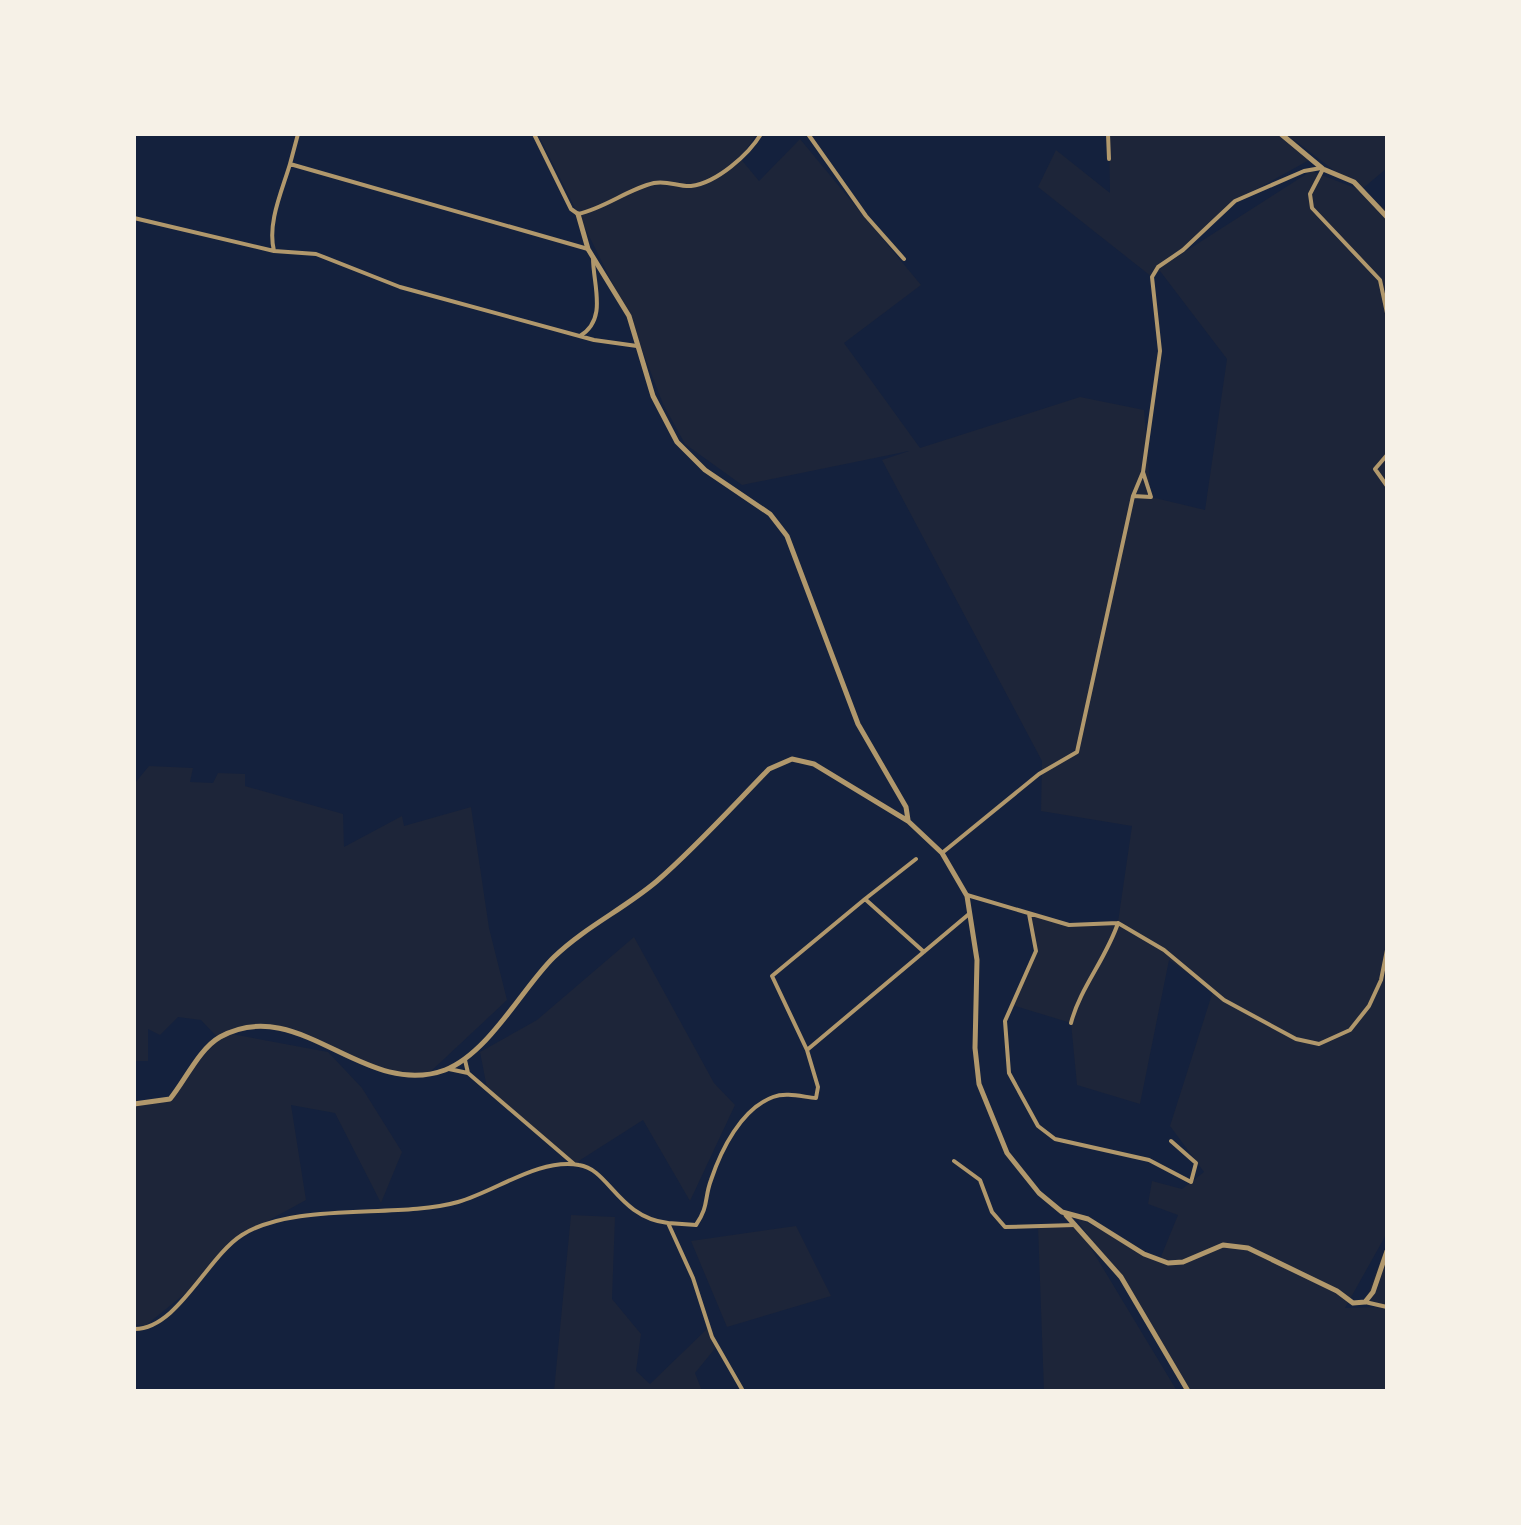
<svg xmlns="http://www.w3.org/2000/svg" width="1521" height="1525" font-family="Lato,sans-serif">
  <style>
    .green { fill: #1d2539; fill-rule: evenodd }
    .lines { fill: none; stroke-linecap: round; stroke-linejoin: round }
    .minor { stroke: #b1986c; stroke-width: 4 }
    .tertiary { stroke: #b1986c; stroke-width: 5 }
  </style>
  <rect width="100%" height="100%" fill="#14213d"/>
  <path class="green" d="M538,134H757L740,158L759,181L800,139L921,285L844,343L920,448L1080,397L1144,410L1151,497L1205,510L1227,359L1160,271L1152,277L1038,187L1056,150L1110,193L1109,134H1387V168L1361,190L1387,210V1233L1345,1308L1376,1307L1365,1302L1387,1243V1391H1188L1139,1306L1074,1216L1160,1259L1178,1215L1148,1204L1152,1181L1182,1189L1204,1172L1170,1126L1213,991L1169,960L1140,1104L1077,1085L1071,1023L1012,1005L1036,951L1029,914L1069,925L1118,922L1132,826L1041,811L1042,761L882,460L909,451L742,485L685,444L663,404L629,316ZM1293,139L1358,189L1311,171L1172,260L1241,198L1311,159Z
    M149,766L193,768L190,782L213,783L218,773L245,774V786L343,814L344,847L402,816L404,826L471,807L489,928L507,1000L428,1074C408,1075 392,1075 373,1068C324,1052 288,1011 232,1034L328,1052L362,1088L402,1152L381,1203L335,1113L291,1105L306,1200L242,1235L192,1288L145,1326L134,1324V1105L170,1098L218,1038L201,1020L178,1017L160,1035L148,1029V1061H134V801L135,783Z
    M634,937L714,1083L735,1105L690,1201L643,1120L574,1164L487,1088L480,1052L537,1020Z
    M571,1215L615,1217L612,1299L641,1334L636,1371L650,1384L709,1327L717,1346L695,1373L702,1391H554Z
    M1077,1225L1177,1391H1044L1038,1226Z
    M796,1226L831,1296L727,1327L691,1241Z"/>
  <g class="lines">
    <path class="minor" d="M298,134L290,164L588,249
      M534,134L571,209L578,214C605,208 628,189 654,183C667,180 679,187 691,186C717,183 749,154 761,134
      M808,134L866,216L904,259
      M1108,134L1109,159
      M1323,169L1310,194L1312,208L1380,280L1387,313
      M134,218L274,251L316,254L400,287L594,340L637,346
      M274,251C267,223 282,191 290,164
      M580,336C608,319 593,285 593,258
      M1387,455L1375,469L1387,486
      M1143,472L1133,496L1151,497L1143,472L1160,351L1152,277L1158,267L1183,250L1235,201L1304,171L1321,168
      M942,853L1039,774L1077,752L1133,496
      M967,895L1069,925L1118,923L1164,950L1224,1000L1296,1039L1319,1044L1350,1030L1369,1006L1381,980L1387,950
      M865,899L916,859
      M1029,914L1036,951L1005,1021L1009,1073L1038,1126L1055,1139L1149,1160L1191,1182L1196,1163L1171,1141
      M924,952L865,899L772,976L807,1050L969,914
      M1071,1023C1080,988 1106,959 1118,923
      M465,1060L468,1073L574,1164
      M449,1069L468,1073
      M954,1161L980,1180L992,1212L1005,1227L1075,1225
      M668,1223L696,1225C709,1206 704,1199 711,1180C721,1150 741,1109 773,1097C786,1092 803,1097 816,1098L818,1087L807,1050
      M1365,1302L1387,1307
      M134,1329C177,1330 207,1257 242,1235C295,1201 398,1219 458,1202C497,1191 538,1158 579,1165C609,1169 618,1217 668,1223L693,1278L712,1337L743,1391"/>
    <path class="tertiary" d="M1281,134L1323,169L1354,182L1387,217
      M578,214L588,249L629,316L653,396L677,442L705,470L770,514L787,536L858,724L906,807L908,820
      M134,1104L170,1099C185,1081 199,1049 220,1037C299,993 364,1100 445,1070C489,1053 523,987 554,957C585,927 624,909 657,881C697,846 732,807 769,769L792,759L814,764L908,821L942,853L967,896L977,960L975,1048L979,1084L1007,1153L1039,1193L1062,1212L1088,1219L1144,1254L1168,1263L1183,1262L1223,1245L1248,1248L1337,1291L1353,1303L1365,1302L1373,1292L1387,1251
      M1066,1215L1121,1277L1188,1391"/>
  </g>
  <rect width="1521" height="1525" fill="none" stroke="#f6f1e7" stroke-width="272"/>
</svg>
